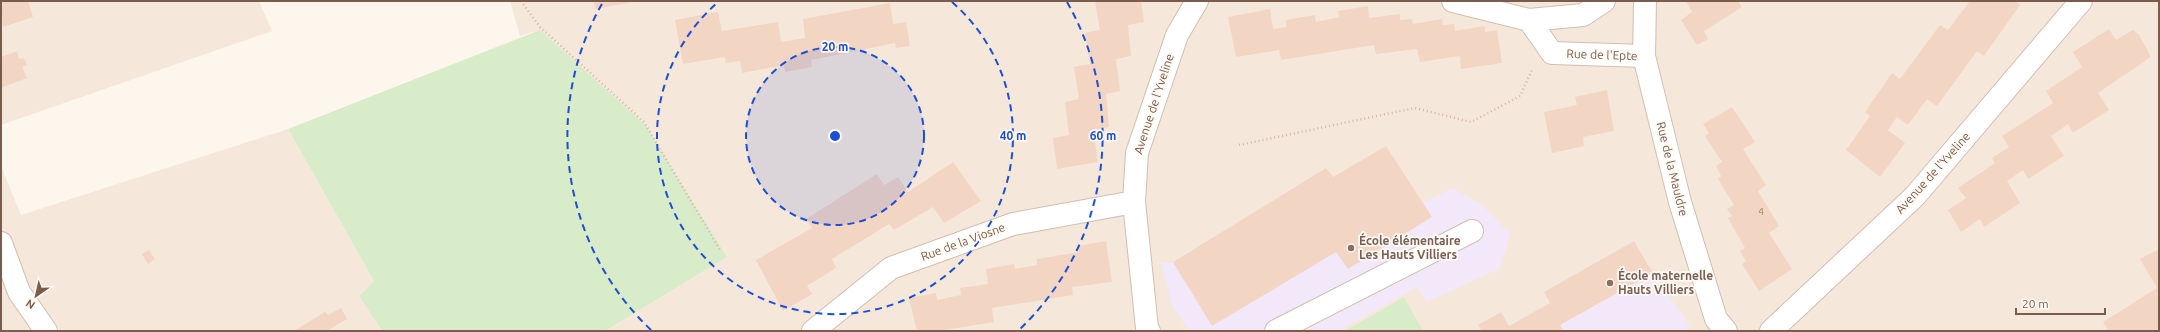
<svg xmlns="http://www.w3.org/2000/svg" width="2160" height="332" font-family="Ubuntu,sans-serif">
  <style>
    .residential { fill: #f5e8da }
    .education { fill: #f3e8fa }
    .green { fill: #d8ecc9 }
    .building { fill: #f3d5c3 }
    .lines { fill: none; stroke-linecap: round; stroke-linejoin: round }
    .minor-casing { stroke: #d1beb0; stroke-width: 24 }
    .path { stroke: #d9b8a5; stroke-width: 2.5; stroke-dasharray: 1 3; stroke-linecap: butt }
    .minor { stroke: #fff; stroke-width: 22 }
    .ring { fill: none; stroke: #1d4ed8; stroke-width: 2; stroke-dasharray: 7 5 }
    .education-dot { fill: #8d6e63; stroke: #fffaf3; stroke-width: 1.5 }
    .labels { text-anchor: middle; stroke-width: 3.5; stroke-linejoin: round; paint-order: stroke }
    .number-label { font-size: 10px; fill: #987a6a }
    .street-label { font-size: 12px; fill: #7a5c4d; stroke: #fffaf3 }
    .education-label { font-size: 12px; font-weight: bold; fill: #785e54; stroke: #fffaf3; text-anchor: start }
    .centre { fill: #1d4ed8; stroke: #fffaf3; stroke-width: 2 }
    .ring-label { font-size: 12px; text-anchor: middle; font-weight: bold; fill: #1d4ed8; stroke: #fffaf3; stroke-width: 3.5; stroke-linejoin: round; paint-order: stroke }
  </style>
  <rect width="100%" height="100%" fill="#fdf6ec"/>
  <path class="residential" d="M1,1H259L272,31L1,125Z
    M510,1H2159V331H605L727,257L540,30L520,36Z
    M288,129L374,281L359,296L382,331H1V166L21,215Z"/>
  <path class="education" d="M1386,146L1422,203L1453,188L1483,206L1510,234L1500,268L1427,302L1417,287L1339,331H1189L1172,305L1161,263L1173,262L1326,168L1333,177Z
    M1634,241L1653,273L1689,325L1688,331H1482L1478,325L1501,312L1510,325L1550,303L1544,292Z"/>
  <path class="green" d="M540,30L645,125L727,257L605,331H382L359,296L374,281L288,129Z
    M1404,297L1423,331H1345Z"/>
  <path class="building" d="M1,1H28L33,17L3,27Z
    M594,1H633V2L595,9Z
    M1095,1H1141L1144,22L1128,25L1131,56L1116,59L1120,91L1106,94L1109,127L1093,130L1098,162L1057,169L1053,138L1069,135L1065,102L1079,99L1074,67L1090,64L1085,33L1100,30Z
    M1686,1H1738L1742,7L1704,31L1708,39L1697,45L1681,20L1692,12Z
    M1970,1H2015L2020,5L1984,56L1977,51L1937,106L1927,99L1908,125L1897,117L1888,130L1905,143L1880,177L1846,150L1870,116L1865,112L1892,73L1900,79L1940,25L1948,30Z
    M890,3L893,24L906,22L910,46L896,48L895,43L811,60L812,67L785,72L784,65L742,73L740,61L726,63L725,57L683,64L675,20L718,12L722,31L778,22L781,42L805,38L803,19Z
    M1368,6L1369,18L1400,14V20L1412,19L1413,24L1442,19L1443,25L1454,24L1455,31L1485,26V32L1497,30L1502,63L1461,69L1460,56L1420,62L1417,49L1376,54L1374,45L1281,60L1279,50L1236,57L1228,17L1270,9L1273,29L1286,27V20L1315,15L1316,22L1339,17L1338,11Z
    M2109,29L2116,40L2133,30L2139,35L2151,57L2098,93L2109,110L2073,133L2068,124L2051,136L2064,156L2028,179L2023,170L2007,181L2020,203L1984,227L1980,219L1961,232L1948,210L1966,198L1958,188L1995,163L1992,158L2009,147L2002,136L2053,103L2046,91L2082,67L2073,52Z
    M17,51L19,59L24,58L27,65L22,67L27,78L1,88V57Z
    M1607,90L1614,131L1583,137L1584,146L1552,153L1544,112L1577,105L1575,97Z
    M1732,107L1755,142L1743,149L1766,185L1758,191L1779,226L1769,233L1792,269L1759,291L1742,264L1746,261L1740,251L1745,248L1728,218L1732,216L1727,209L1734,205L1718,179L1721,176L1716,166L1722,162L1705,136L1709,133L1703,124Z
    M1386,146L1432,217L1348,269L1336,252L1212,326L1173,262L1326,168L1333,177Z
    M953,162L981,201L944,223L933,207L894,230L889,224L832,259L836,268L807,286L812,294L783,311L756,260L812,228L806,219L877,174L884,185L898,177L908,192Z
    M1106,241L1112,282L1072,287L1073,295L992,308L994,322L938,331H917L909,298L936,293L937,300L961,295L960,288L988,284L986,269L1014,264L1015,269L1037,265V259L1079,252L1078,246Z
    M1634,241L1653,273L1560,325L1563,331H1482L1478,325L1501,312L1509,326L1550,303L1544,292Z
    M2159,249V331H2108L2103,322L2157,288L2140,259Z
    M149,250L155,259L148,264L142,254Z
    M341,308L347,319L327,331H294L325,312L328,315Z"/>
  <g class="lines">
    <g class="minor-casing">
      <path id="minor" d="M1453,1L1529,20L1583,15L1604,1
        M1645,1L1644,56L1680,202L1716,319L1726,331
        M1529,20L1552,53L1644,56
        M1,243L19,292L46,331
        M813,331L891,268L1013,224L1134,202
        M1149,331L1147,328L1134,202L1137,153L1177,35L1197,1
        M1276,331L1472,231
        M1771,331L1915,196L2081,1"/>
    </g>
    <path class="path" d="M521,1L540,27L644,122L720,250
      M1239,145L1415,108L1471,122L1520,96L1532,70"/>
    <use href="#minor" class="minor"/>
  </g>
  <circle cx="835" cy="136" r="89" fill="#1d4ed8" fill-opacity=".12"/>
  <g class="ring">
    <circle cx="835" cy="136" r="89"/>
    <path d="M952 2A178 178 0 1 1 718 2"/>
    <path d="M651 330A268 268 0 0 1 603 2M1067 2A268 268 0 0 1 1019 330"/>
  </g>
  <g class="education-dot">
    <circle cx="1351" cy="248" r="4"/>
    <circle cx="1610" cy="283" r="4"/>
  </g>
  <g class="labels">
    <g class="number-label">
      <text x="1761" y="215">4</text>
    </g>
    <g class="street-label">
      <text transform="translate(1602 55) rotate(2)" y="4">Rue de l'Epte</text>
      <text transform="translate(1154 104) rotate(-72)" y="4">Avenue de l'Yveline</text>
      <text transform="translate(1672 169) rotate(76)" y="4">Rue de la Mauldre</text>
      <text transform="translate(1933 173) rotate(-48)" y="4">Avenue de l'Yveline</text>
      <text transform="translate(963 242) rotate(-20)" y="4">Rue de la Viosne</text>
    </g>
    <g class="education-label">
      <text x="1359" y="245">École élémentaire<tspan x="1359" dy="14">Les Hauts Villiers</tspan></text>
      <text x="1618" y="280">École maternelle<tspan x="1618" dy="14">Hauts Villiers</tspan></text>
    </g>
  </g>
  <circle cx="835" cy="136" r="6" class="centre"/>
  <g class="ring-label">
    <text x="835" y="51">20 m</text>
    <text x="1013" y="140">40 m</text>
    <text x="1103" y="140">60 m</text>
  </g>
  <rect width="2160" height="332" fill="none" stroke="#7a5c4d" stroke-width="4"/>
  <g transform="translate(36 296) rotate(214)" stroke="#fffaf3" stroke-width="3" paint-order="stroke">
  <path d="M0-3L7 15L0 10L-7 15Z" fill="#7a5c4d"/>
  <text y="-6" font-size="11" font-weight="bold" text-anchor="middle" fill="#7a5c4d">N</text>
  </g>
  <path d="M2016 308v6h89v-6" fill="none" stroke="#7a5c4d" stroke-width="2"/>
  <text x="2022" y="308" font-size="12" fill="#7a5c4d" stroke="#fffaf3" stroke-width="3" paint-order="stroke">20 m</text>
</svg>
